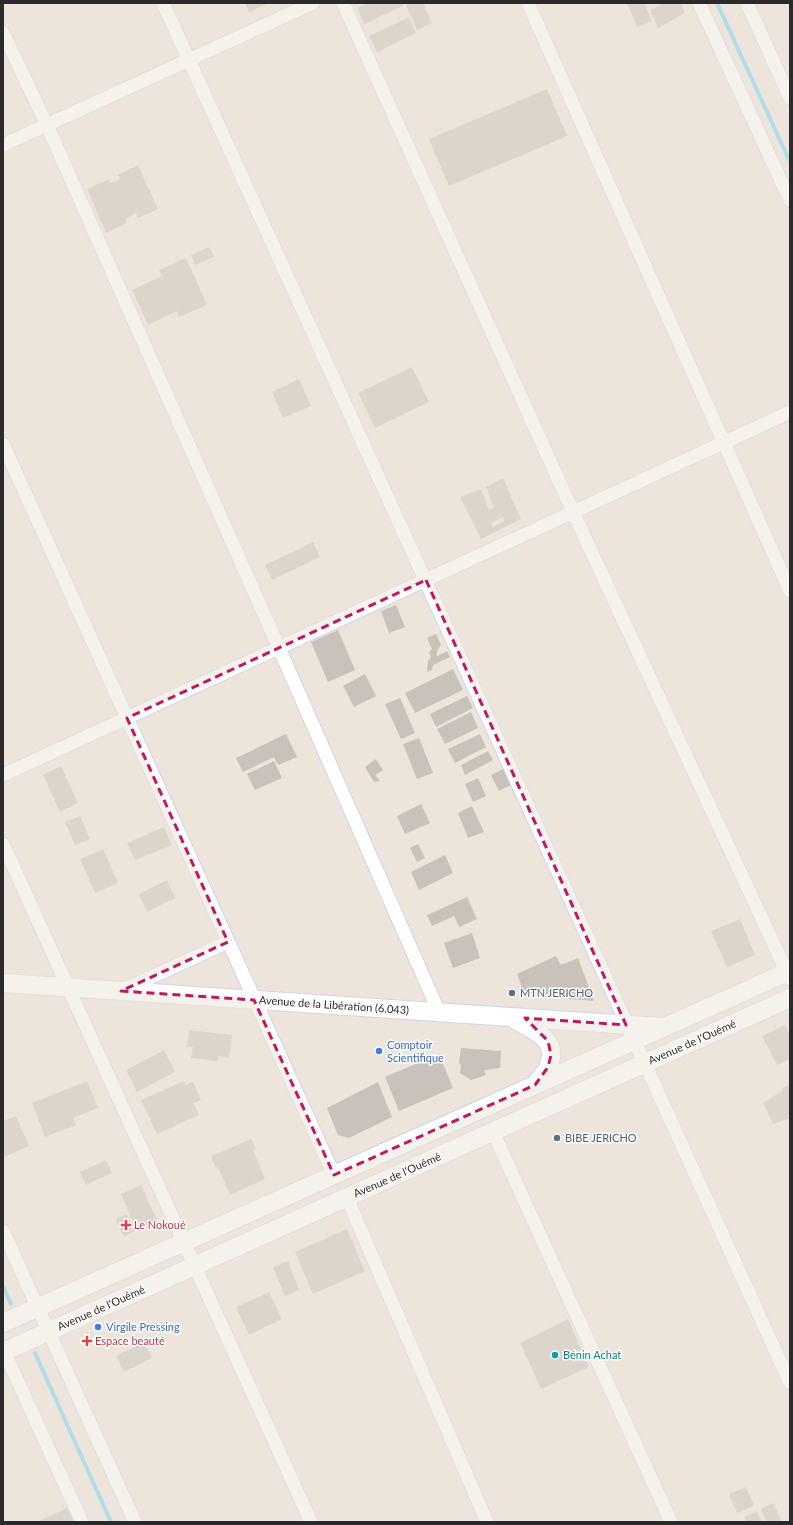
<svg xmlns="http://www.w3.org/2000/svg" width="793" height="1525" font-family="Lato,sans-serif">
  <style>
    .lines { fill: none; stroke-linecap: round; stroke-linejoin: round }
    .stream { stroke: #66d3f7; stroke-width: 4 }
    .building { fill: #c8c2ba; fill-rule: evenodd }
    .street-casing { stroke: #d0d4e4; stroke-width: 15 }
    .secondary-casing { stroke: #d0d4e4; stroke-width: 20 }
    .street { stroke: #fff; stroke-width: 13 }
    .secondary { stroke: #fff; stroke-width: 18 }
    .marked { fill: none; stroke: #c2185b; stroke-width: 3; stroke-dasharray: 8 5; stroke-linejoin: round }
    .service-dot { fill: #5c6f8a; stroke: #fff; stroke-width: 1.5 }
    .shop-dot { fill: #3f7fe0; stroke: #fff; stroke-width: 1.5 }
    .health-dot { fill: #e0444e; stroke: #fff; stroke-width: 1.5 }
    .culture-dot { fill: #0f9aa8; stroke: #fff; stroke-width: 1.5 }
    .labels { text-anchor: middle; stroke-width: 3; stroke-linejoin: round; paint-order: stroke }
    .service-label { font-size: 11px; fill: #4e5e75; stroke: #fff; text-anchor: start }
    .street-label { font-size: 11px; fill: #2a2a2a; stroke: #fff }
    .shop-label { font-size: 11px; fill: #366cbe; stroke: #fff; text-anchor: start }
    .health-label { font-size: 11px; fill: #be3a42; stroke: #fff; text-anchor: start }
    .culture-label { font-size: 11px; fill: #0d838f; stroke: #fff; text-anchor: start }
  </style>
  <rect width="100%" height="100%" fill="#ede5db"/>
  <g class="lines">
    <path class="stream" d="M717,3L790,162
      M3,1286L11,1304
      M35,1353L111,1522"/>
  </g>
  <path class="building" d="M245,3H269L249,12Z
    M367,3H402L403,6L364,24L357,8Z
    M405,3H423L432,23L417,30Z
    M627,3H644L652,21L637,27Z
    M665,3H681L685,13L658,28L650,10Z
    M409,17L416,33L377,52L369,36Z
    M547,89L567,136L449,186L429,139Z
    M138,165L158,209L138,218L136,213L125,219L127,223L106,233L87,189L109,179L110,183L120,179L118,175Z
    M209,247L214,257L195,265L191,255Z
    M186,258L207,305L179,317L177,311L148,325L132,290L162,276L159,270Z
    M412,367L429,402L375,428L358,393Z
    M299,379L311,406L283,418L272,392Z
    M503,478L521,519L481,539L460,497L481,489L489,510L494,508L486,487ZM503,517L504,521L493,527L491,523Z
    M313,542L320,557L272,580L265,565Z
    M396,605L405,627L389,633L381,611Z
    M338,630L355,670L328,682L311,642Z
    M436,634L441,645L437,651V656L447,651L450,657L433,665L432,670L427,672L428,661L431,657L429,652L432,649L427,638Z
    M453,669L463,690L415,713L405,693Z
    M365,674L376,696L354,707L343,686Z
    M467,696L473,708L436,727L430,714Z
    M400,698L415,733L401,739L385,704Z
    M471,712L478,728L445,744L437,729Z
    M286,734L297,757L278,765L274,757L243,772L236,758Z
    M480,734L486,747L455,763L448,749Z
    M419,738L433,773L417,779L403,744Z
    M488,751L493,760L465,775L461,765Z
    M376,759L383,770L375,775L380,781L374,782L365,767Z
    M274,761L282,778L255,790L247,774Z
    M61,766L78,803L60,812L43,775Z
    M503,769L511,785L499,791L491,775Z
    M478,778L486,796L473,802L465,784Z
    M421,804L430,823L405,834L397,816Z
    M472,806L484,832L468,838L458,813Z
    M80,816L90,839L75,845L65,822Z
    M164,827L172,845L135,860L127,843Z
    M418,844L425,858L417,862L410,848Z
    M103,849L118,883L95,893L80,859Z
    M445,855L453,873L419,890L411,872Z
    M167,880L175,898L147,912L139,894Z
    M467,897L477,919L459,927L454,916L432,926L427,915Z
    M740,919L755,955L727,967L711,931Z
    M472,933L480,958L453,968L444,943Z
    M556,956L561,965L578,958L594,1001L525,995L517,974Z
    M785,1025L790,1036V1059L777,1065L762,1036Z
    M189,1030L232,1035L229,1058L218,1056V1061L191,1058L193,1047H187Z
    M461,1048L501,1051L500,1068L484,1070L486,1075L471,1080L460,1073L461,1065L459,1063Z
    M164,1050L175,1072L137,1092L126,1070Z
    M439,1054L453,1088L399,1111L385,1077Z
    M87,1081L98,1108L73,1118L76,1125L45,1137L32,1103Z
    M184,1081L186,1085L193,1082L201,1100L193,1103L199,1115L157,1134L141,1100Z
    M378,1082L392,1117L349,1138L338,1135L327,1108Z
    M790,1084V1118L773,1124L763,1103L782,1091V1088Z
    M16,1116L29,1146L4,1157L3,1121Z
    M251,1139L256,1149L253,1150L265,1179L230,1195L218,1167L216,1168L211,1156Z
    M106,1160L112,1173L86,1185L80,1172Z
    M141,1185L158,1222L137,1231L121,1194Z
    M127,1214L135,1231L124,1237L116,1219Z
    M347,1229L365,1271L313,1294L295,1252Z
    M288,1261L299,1290L285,1296L273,1267Z
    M269,1292L282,1319L249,1335L236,1307Z
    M568,1319L589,1367L541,1389L520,1343Z
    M144,1342L152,1358L124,1372L116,1356Z
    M746,1487L754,1506L737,1513L729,1494Z
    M773,1503L782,1522H767L761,1509Z
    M73,1505L81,1522H37Z
    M757,1511L762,1522H746L744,1517Z"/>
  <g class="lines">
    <g class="street-casing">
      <path id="street" d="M163,3L790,1383
        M343,3L573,512L790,979
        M528,3L790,591
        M699,3L790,200
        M747,3L790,98
        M3,33L47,125L279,648L439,1012
        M3,145L313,3
        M3,444L334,1175
        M3,775L790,412
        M3,844L311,1522
        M123,990L228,942
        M493,1132L671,1522
        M347,1198L487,1522
        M3,1231L135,1522
        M3,1349L82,1522"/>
    </g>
    <g class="secondary-casing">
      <path id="secondary" d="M3,983L661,1027
        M517,1021C535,1030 560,1041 548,1067C546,1073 539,1079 535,1085
        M3,1323L790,971
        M3,1352L790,998"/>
    </g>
    <use href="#street" class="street"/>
    <use href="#secondary" class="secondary"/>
  </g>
  <path d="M0 0H793V1525H0ZM426,580L626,1025L525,1018L548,1041L551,1055L548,1067L535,1085L334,1175L254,1000L121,991L228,942L127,718Z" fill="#ede5db" fill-opacity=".55" fill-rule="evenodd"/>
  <path class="marked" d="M426,580L626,1025L525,1018L548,1041L551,1055L548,1067L535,1085L334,1175L254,1000L121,991L228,942L127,718Z"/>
  <g class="service-dot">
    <circle cx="512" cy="993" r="4"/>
    <circle cx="557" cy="1138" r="4"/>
  </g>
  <g class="shop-dot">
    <circle cx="379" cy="1051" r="4"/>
    <circle cx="98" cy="1327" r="4"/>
  </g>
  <g class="health-dot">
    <path d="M124 1219h4v4h4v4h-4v4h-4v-4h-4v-4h4z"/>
    <path d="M85 1335h4v4h4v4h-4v4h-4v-4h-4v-4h4z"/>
  </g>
  <circle class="culture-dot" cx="555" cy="1355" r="4"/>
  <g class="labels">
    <g class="service-label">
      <text x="520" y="997">MTN JERICHO</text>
      <text x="565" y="1142">BIBE JERICHO</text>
    </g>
    <g class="street-label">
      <text transform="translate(334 1005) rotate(4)" y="4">Avenue de la Libération (6.043)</text>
      <text transform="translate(692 1042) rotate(-24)" y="4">Avenue de l'Ouémé</text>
      <text transform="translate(397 1175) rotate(-24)" y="4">Avenue de l'Ouémé</text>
      <text transform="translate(101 1308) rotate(-24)" y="4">Avenue de l'Ouémé</text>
    </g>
    <g class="shop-label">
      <text x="387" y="1049">Comptoir<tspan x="387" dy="13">Scientifique</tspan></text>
      <text x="106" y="1331">Virgile Pressing</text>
    </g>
    <g class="health-label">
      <text x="134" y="1229">Le Nokoué</text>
      <text x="95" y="1345">Espace beauté</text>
    </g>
    <g class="culture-label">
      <text x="563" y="1359">Bénin Achat</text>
    </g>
  </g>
  <rect width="793" height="1525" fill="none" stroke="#2a2a2a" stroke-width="8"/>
</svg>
